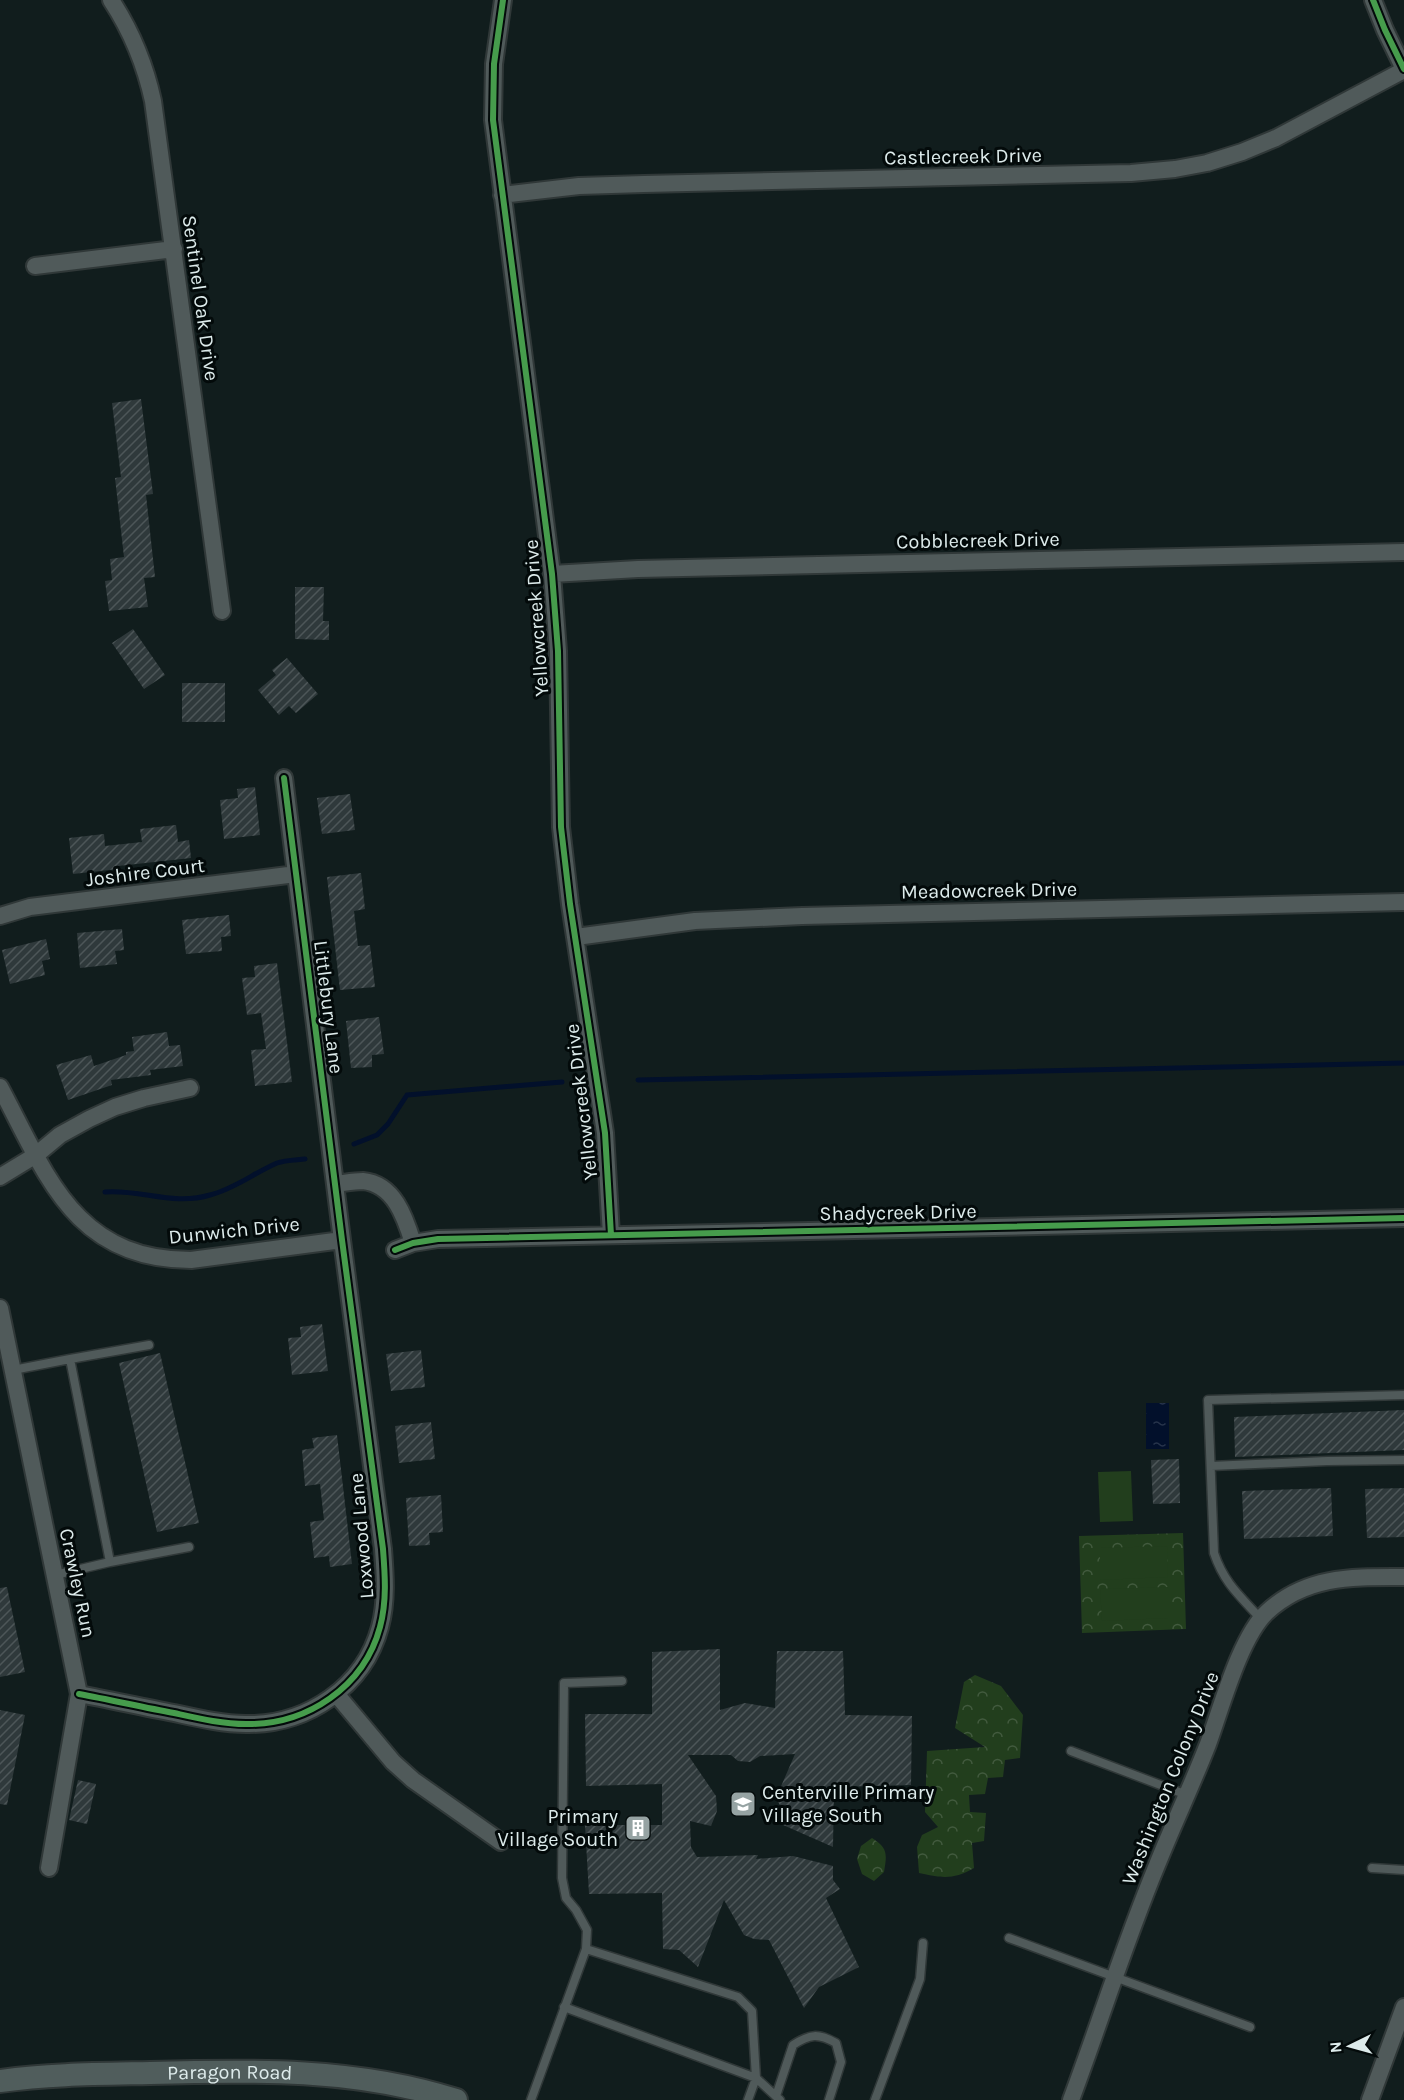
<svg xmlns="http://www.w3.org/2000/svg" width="1404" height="2100" font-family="Karla,sans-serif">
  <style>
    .park { fill: url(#park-crowns) }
    .pitch { fill: #223e1d }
    .water { fill: url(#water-ripples) }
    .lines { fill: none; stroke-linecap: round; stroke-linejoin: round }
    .stream { stroke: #02102b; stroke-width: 5 }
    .building { fill: url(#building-hatch) }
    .lane-casing { stroke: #303838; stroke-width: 11 }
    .street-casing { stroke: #303838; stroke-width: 20 }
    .secondary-casing { stroke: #303838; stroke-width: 26 }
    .lane { stroke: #505a5a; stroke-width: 8 }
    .street { stroke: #505a5a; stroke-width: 16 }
    .secondary { stroke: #505d5c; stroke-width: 22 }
    .cycleway-casing { stroke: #030a0a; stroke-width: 10 }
    .cycleway { stroke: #469c4c; stroke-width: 6 }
    .labels { text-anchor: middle; stroke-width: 6; stroke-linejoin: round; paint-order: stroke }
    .street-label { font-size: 20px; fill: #ddebeb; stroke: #030a0a }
    .poi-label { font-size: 20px; fill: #ddebeb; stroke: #030a0a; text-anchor: start }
  </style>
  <defs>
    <pattern id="park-crowns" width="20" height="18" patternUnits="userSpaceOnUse" patternTransform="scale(1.5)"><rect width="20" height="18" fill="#223e1d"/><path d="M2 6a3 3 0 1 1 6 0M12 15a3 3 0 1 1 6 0" fill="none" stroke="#425a3e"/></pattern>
    <pattern id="water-ripples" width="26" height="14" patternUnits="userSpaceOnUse" patternTransform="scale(1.5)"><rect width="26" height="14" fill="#02102b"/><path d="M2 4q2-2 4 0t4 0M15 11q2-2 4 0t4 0" fill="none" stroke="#26334a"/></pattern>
    <pattern id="building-hatch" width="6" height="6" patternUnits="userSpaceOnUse" patternTransform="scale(1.5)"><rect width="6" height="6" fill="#2f393b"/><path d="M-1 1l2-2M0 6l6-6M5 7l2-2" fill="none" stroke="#4d5658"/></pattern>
  </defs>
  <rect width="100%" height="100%" fill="#111d1d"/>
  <path class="park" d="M1183,1533L1186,1629L1082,1633L1079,1536Z
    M975,1675L1001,1686L1023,1715L1020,1758L1005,1760L1003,1777L988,1778L985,1794L969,1795L970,1812L986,1813L984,1841L972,1843L974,1868C953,1880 942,1878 919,1873L917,1847L922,1835L938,1827L925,1812L927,1751L985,1747L955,1728L964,1682Z
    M872,1838C888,1848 887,1854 884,1872L874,1881L862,1874L857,1859L861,1846Z"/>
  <path class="pitch" d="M1131,1471L1133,1521L1100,1522L1098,1472Z
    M1167,1546L1168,1577L1100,1580V1548Z
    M1168,1587V1618L1102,1621L1100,1589Z"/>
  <path class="water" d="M1146,1403H1169V1449H1146Z"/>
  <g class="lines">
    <path class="stream" d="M638,1080L1404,1063
      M354,1144L377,1135L388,1124L407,1095L562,1082
      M105,1192C141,1189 173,1206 210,1195C234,1189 254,1173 277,1163C285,1160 296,1160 305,1159"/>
  </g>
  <path class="building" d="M141,399L153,494L146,495L155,577L144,578L148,607L109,611L105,581L112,580L110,559L124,557L115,478L121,477L112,403Z
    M295,587H324L323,621H329V640L295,639Z
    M133,629L165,675L144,689L112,643Z
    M287,658L318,694L296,713L289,706L279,715L258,690L276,675L272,670Z
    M182,683H225V722H182Z
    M255,787L260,835L224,839L220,800L238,798L237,789Z
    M350,794L355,830L322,834L317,798Z
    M176,825L178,842L189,840L191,858L118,866V869L73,874L69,838L104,834L105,846L142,842L140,829Z
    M361,873L365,909L354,911L358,946L370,945L375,987L340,990L327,877Z
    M229,915L231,936L221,937L222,951L186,954L182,920Z
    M122,929L124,950L115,951L117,964L80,968L77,933Z
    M46,939L50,959L42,961L45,975L10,984L2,950Z
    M277,963L292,1082L255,1086L251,1050L266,1049L261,1013L247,1015L242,978L255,977L254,966Z
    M379,1017L384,1054L372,1055V1067L351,1068L346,1021Z
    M167,1032L169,1046L180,1045L183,1066L150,1070L151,1075L111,1080L112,1085L68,1100L56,1065L91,1055L94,1066L126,1055V1052L134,1051L132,1037Z
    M322,1324L328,1371L292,1375L288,1338L301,1337L300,1327Z
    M421,1350L425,1387L391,1391L386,1354Z
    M160,1353L199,1523L157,1532L119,1363Z
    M1404,1410V1450L1235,1457L1234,1417Z
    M431,1422L435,1459L399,1463L395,1426Z
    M337,1435L352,1564L330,1567L329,1556L314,1558L310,1522L324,1520L320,1484L305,1486L302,1450L314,1448L312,1438Z
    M1179,1459L1180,1503L1153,1504L1151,1460Z
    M1331,1488L1333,1536L1244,1539L1242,1491Z
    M1404,1488V1537L1367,1538L1365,1489Z
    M441,1495L443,1532L429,1533L430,1545L409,1546L406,1498Z
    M7,1587L25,1672L0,1677V1588Z
    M720,1649V1710L745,1703L775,1708L777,1651H843L845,1715L912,1716L911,1785L834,1787L833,1847L774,1821L783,1811L776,1798L795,1754L760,1756L750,1762L738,1761L731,1755H688L716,1796L717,1811L711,1826L690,1821L691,1847L697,1857L758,1855L756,1859L793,1856L833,1866V1880L840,1889L826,1898L859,1967L819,1987L804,2008L769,1940L754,1939L744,1935L724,1900L698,1967L679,1950L663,1949L662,1893L589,1894L585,1825H662V1784L586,1786L585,1714H652V1652Z
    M0,1710L25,1715L7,1805L0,1804Z
    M78,1780L96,1784L87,1824L69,1820Z"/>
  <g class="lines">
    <g class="lane-casing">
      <path id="lane" d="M70,1359L149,1345
        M13,1370L70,1359L110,1562L55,1575
        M1211,1466L1327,1461L1404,1460
        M110,1562L189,1547
        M1261,1619C1240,1596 1224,1583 1214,1553L1208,1400L1404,1395
        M1071,1751L1187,1795
        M1372,1868L1404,1870
        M1009,1938L1250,2027
        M586,1949L738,1997L752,2011L756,2078L748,2100
        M564,2007L756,2078L780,2100
        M776,2096L793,2045C810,2034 818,2033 836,2043L841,2062L829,2100
        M531,2100L586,1949L587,1930L576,1910L566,1898L562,1878L564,1683L622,1681
        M875,2100L920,1979L923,1943"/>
    </g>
    <g class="street-casing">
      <path id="street" d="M111,0C132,32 145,64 153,101L222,611
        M503,0L494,64L493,120L552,574L558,651L561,827L570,904L605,1133L611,1235
        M1373,0L1385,30L1404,69
        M502,195L579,186L644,184L1131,173L1175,169L1207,163L1242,152L1276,138L1404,70
        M35,266L174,249
        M552,574L638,569L1404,552
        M0,916L30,907L296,874
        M576,937L695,921L802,916L1404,902
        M0,1087C47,1175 74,1260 191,1260L342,1240
        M0,1177L36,1155L60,1135L89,1119L115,1107L144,1098L190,1088
        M335,1184C344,1183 354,1181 363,1181C394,1184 405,1217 413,1243
        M395,1250L413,1243L438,1239L1404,1218
        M0,1308L79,1694L49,1868
        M79,1694C111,1700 142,1707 174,1713C197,1718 222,1724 246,1724C307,1725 364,1687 380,1627C387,1601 385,1575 383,1549L342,1240L284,778
        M337,1695L393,1762L413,1780L501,1842
        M1071,2100C1100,2022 1125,1942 1157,1865C1173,1825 1192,1785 1208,1744C1221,1709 1240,1637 1267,1612C1307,1575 1354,1577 1404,1577
        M1370,2100L1404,2007"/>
    </g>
    <g class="secondary-casing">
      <g id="secondary">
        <path id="s1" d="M0,2081C50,2074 100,2074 150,2073C253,2070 356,2068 456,2100"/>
      </g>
    </g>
    <use href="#lane" class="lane"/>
    <use href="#street" class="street"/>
    <use href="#secondary" class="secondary"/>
    <g class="cycleway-casing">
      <path id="cycleway" d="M503,0L494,64L493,120L552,574L558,651L561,827L570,904L605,1133L611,1235
        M1373,0L1385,30L1404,69
        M395,1250L413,1243L438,1239L1404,1218
        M79,1694C111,1700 142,1707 174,1713C197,1718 222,1724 246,1724C307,1725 364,1687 380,1627C387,1601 385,1575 383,1549L342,1240L284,778"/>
    </g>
    <use href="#cycleway" class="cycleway"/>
  </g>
  <defs>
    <g id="school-square" transform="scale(1.35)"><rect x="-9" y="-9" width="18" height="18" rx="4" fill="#96a3a3" stroke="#030a0a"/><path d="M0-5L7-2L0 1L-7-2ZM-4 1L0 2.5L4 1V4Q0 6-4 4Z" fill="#fff"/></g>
    <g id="building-square" transform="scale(1.35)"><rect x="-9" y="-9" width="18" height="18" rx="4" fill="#96a3a3" stroke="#030a0a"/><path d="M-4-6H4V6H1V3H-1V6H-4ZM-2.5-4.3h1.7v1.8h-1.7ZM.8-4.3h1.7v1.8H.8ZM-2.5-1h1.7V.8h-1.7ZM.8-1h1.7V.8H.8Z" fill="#fff"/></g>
  </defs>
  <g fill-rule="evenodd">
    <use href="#school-square" x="743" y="1804"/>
    <use href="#building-square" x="638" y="1828"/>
  </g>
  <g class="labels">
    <g class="street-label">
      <text transform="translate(963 156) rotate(-1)" y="7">Castlecreek Drive</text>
      <text transform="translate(201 298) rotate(82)" y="7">Sentinel Oak Drive</text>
      <text transform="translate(978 540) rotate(-1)" y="7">Cobblecreek Drive</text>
      <text transform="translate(536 618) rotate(-94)" y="7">Yellowcreek Drive</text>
      <text transform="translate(145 872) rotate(-7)" y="7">Joshire Court</text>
      <text transform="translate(989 890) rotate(-1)" y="7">Meadowcreek Drive</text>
      <text transform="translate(329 1007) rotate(83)" y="7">Littlebury Lane</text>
      <text transform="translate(581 1102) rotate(-97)" y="7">Yellowcreek Drive</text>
      <text transform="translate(898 1212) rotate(-1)" y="7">Shadycreek Drive</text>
      <text transform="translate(234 1230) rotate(-6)" y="7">Dunwich Drive</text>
      <text transform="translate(361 1536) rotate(-95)" y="7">Loxwood Lane</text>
      <text transform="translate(78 1583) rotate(78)" y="7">Crawley Run</text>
      <text transform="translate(1170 1778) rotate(-68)" y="7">Washington Colony Drive</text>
      <text dy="7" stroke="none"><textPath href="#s1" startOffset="230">Paragon Road</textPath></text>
    </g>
    <g class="poi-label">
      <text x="762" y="1799">Centerville Primary<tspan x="762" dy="23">Village South</tspan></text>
      <text x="618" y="1823" text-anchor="end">Primary<tspan x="618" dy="23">Village South</tspan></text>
    </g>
  </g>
  <g transform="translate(1350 2046) rotate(265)" stroke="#030a0a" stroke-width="4.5" paint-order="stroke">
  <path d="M0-4.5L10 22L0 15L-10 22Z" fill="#ddebeb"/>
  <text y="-9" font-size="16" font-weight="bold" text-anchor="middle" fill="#ddebeb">N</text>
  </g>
</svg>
